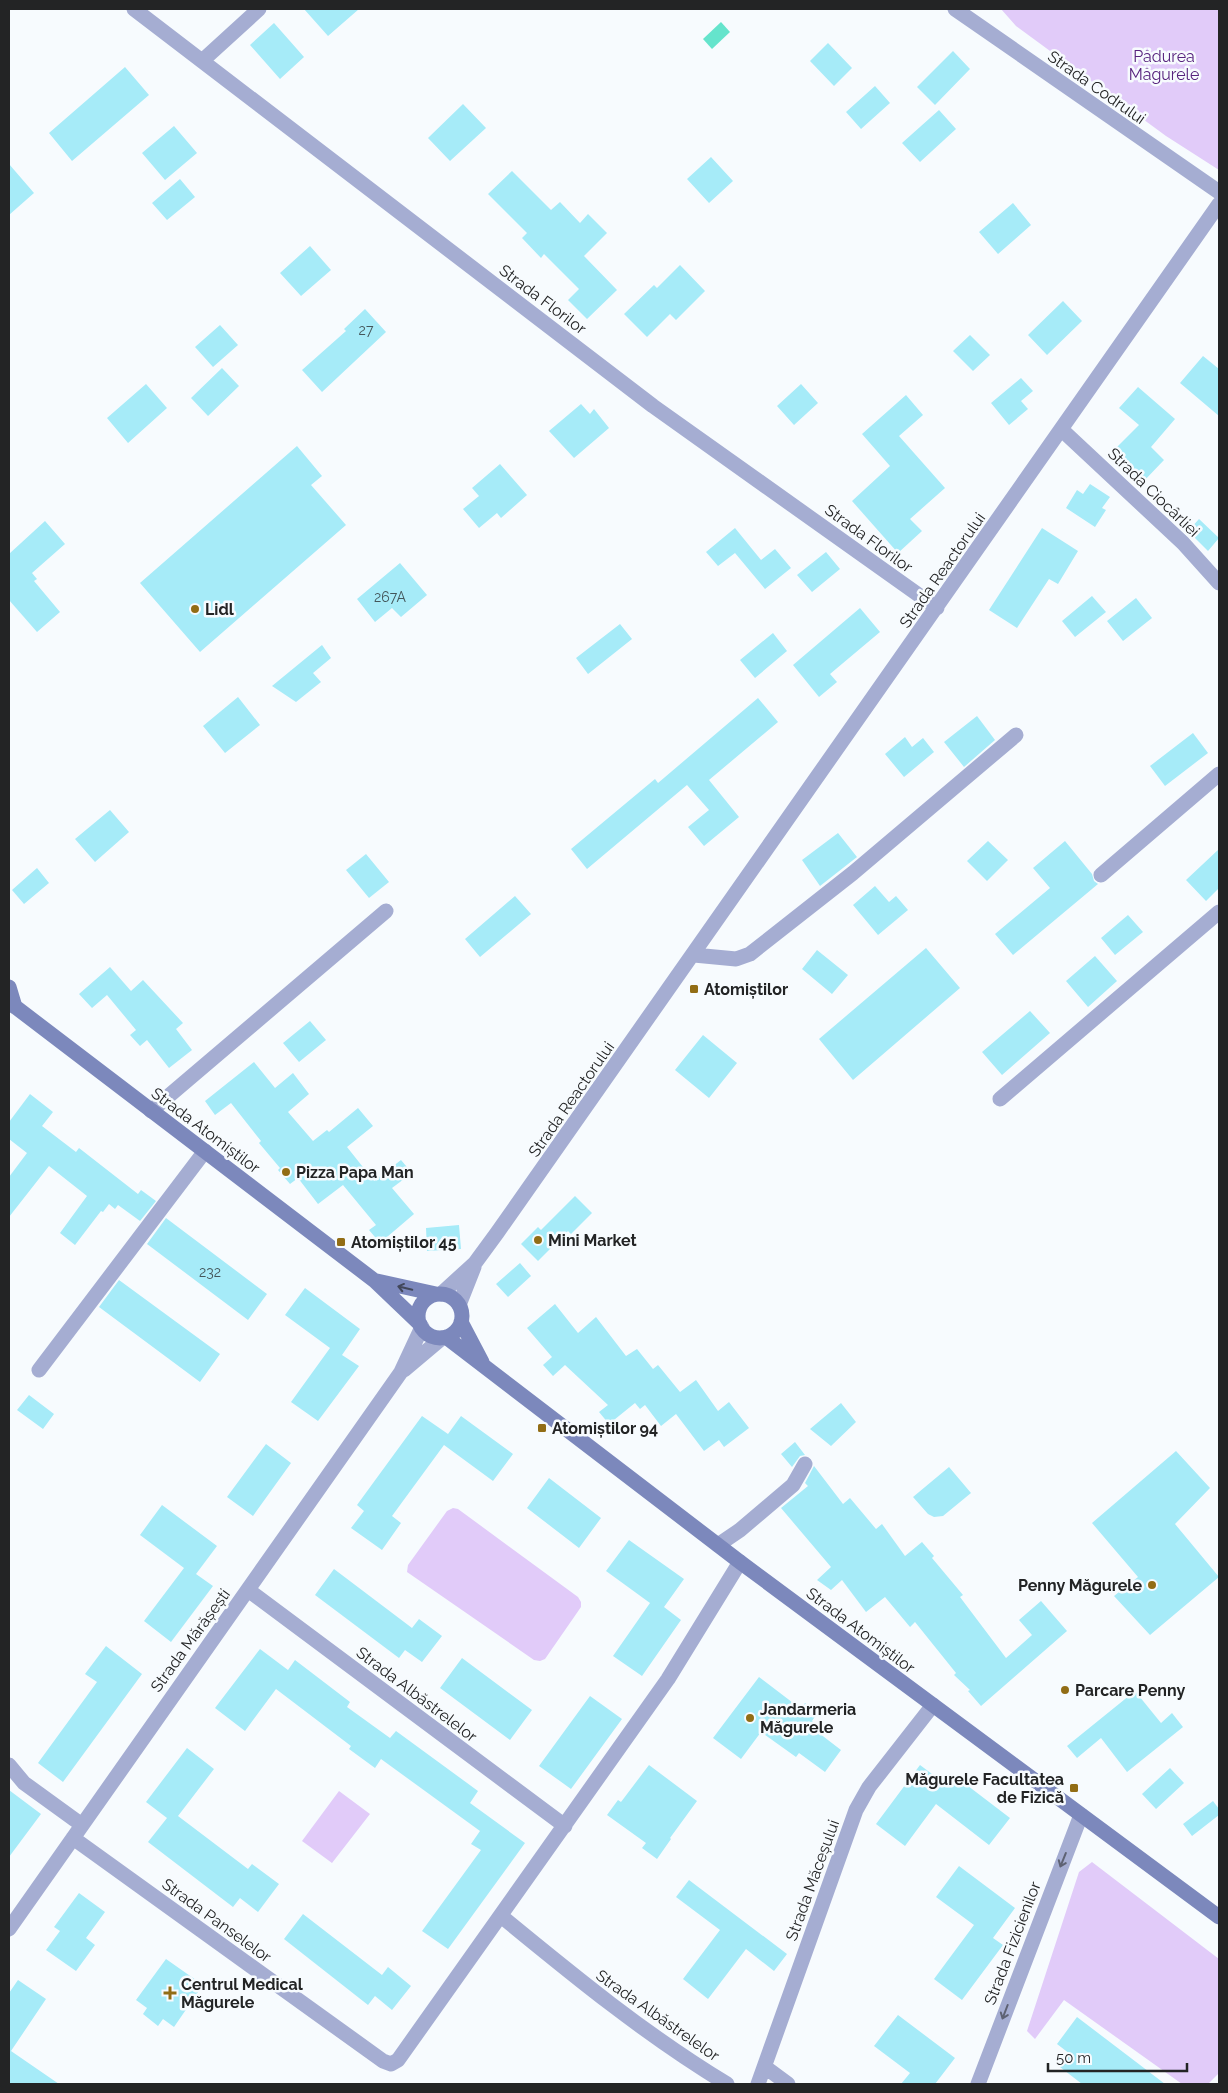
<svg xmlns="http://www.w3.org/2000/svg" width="1228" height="2093" font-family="Raleway,sans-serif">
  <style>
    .green { fill: #e1cbf9 }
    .water { fill: #65e4cc }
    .building { fill: #a6ebf8 }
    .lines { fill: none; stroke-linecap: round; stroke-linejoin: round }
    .minor { stroke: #a5add2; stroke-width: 15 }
    .secondary { stroke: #7c88bc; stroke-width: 15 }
    .oneway { stroke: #42475a }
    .oneway2 { stroke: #5e6273 }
    .poi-dot { fill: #926d15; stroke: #f7fbfe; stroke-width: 2 }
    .labels { text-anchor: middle; stroke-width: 5; stroke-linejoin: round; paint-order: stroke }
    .number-label { font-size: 14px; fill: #44565a }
    .park-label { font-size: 16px; fill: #56227d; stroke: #f7fbfe }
    .street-label { font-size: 16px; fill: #232425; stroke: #f7fbfe }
    .poi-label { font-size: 16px; font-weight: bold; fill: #232425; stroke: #f7fbfe; text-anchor: start }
  </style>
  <rect width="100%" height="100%" fill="#f7fbfe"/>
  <path class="green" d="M1001,9H1219V170L1166,136L1016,26Z
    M453,1508L458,1509L578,1597L581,1602V1607L545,1659L540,1661L534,1660L407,1572L408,1565L447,1511Z
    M339,1791L370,1814L332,1863L302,1841Z
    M1092,1862L1219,1959V2073L1208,2084H1182L1064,2000L1035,2039L1027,2031L1079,1872Z"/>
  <path class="water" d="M721,22L730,32L712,49L703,39Z"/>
  <path class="building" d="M304,9H359L328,36Z
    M274,23L304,57L280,79L250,45Z
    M828,43L852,68L834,86L810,61Z
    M953,51L970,69L935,105L917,87Z
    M125,67L149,95L72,161L49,133Z
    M875,86L890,103L861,129L846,112Z
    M463,104L486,128L450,161L428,138Z
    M939,110L956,129L920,162L902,143Z
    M174,126L197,153L165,180L142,153Z
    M711,157L733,181L709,203L687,179Z
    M9,164L34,193L9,215Z
    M512,171L551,210L560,202L580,223L588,214L607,233L584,256L617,290L587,319L568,300L579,289L544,254L541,258L522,238L527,233L488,194Z
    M180,179L195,197L167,220L152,203Z
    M1013,203L1031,225L998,254L979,232Z
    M310,246L331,270L301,296L280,273Z
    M680,265L705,291L676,320L670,314L647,337L624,314L654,285L657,288Z
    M1063,301L1082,321L1047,355L1028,335Z
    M365,309L386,332L322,392L302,370L346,331L344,329Z
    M220,325L238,345L213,367L195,347Z
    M970,335L990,355L973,371L953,351Z
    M1203,356L1219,369V416L1180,383Z
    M222,368L239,386L208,416L191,398Z
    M1021,378L1033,391L1021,401L1028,409L1009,425L991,403Z
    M146,384L167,408L128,443L107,418Z
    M801,384L818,403L794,425L777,406Z
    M1138,387L1175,419L1151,447L1164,460L1142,483L1111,453L1139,425L1119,408Z
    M906,395L923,415L899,436L945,488L910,519L922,531L898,553L852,501L890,466L862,434Z
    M581,404L590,414L594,409L609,428L574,458L549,431Z
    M297,446L322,476L311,485L346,525L200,652L140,583Z
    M500,464L527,495L501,518L497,513L479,528L463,509L479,496L472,488Z
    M1090,484L1110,497L1102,508L1106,510L1095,527L1066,508L1077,490L1083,494Z
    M1199,519L1219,538L1208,551L1188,531Z
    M45,521L65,544L32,573L37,579L34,581L60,612L37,632L9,600V554Z
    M735,528L761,560L775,549L791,568L765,589L735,553L718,566L706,552Z
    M1042,528L1078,551L1058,584L1049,579L1017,628L989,610Z
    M826,552L840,569L812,592L797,575Z
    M400,563L427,595L401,617L392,608L375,622L357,599Z
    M1092,596L1106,612L1075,637L1062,621Z
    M1136,598L1152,618L1123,641L1107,621Z
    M860,608L880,632L830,674L837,682L819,697L793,665Z
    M620,624L632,639L588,674L576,658Z
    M773,633L787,651L755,678L740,660Z
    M322,645L331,658L313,673L321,682L296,702L272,686Z
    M238,697L260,725L225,753L203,726Z
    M758,698L778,722L709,780L739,817L704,846L688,827L709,810L687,785L587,869L571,849L655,779L658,783Z
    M977,716L995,740L964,767L944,742Z
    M1193,733L1208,753L1165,786L1150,766Z
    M905,737L912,747L923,738L934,752L904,777L885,754Z
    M110,810L129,832L95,862L75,839Z
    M838,833L857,857L820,886L802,860Z
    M988,841L1008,860L987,881L967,861Z
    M1065,841L1092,874L1094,881L1098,884L1013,955L995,934L1050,888L1033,868Z
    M1219,849V888L1206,901L1186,880Z
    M366,854L389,882L369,898L346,870Z
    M37,868L49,883L24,904L12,890Z
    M875,886L889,902L896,896L908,910L878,935L853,905Z
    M515,896L531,914L480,957L465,939Z
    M1128,915L1143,932L1115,955L1101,938Z
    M926,948L960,988L853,1080L819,1039Z
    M817,950L848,975L832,994L802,969Z
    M1095,956L1117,981L1088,1007L1066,981Z
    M110,967L131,991L143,980L183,1023L176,1029L192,1050L169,1068L147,1040L140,1046L130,1035L136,1030L107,995L92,1008L79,994Z
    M1030,1011L1050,1033L1002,1075L982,1052Z
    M310,1021L326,1040L299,1062L283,1043Z
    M703,1035L737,1063L709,1098L675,1070Z
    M254,1062L275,1088L293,1073L309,1094L288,1112L313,1141L327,1130L329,1132L358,1108L373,1126L347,1147L374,1181L401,1160L412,1173L392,1188L414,1214L380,1243L369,1230L376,1225L343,1185L318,1204L298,1178L290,1184L278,1170L280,1168L259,1143L261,1141L231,1103L215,1115L205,1101Z
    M30,1094L53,1112L42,1126L76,1152L79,1148L138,1194L141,1190L156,1201L140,1221L118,1205L115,1209L109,1204L103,1212L101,1211L75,1245L60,1233L87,1196L49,1166L9,1217V1177L27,1153L9,1139V1122Z
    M575,1196L592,1213L571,1234L568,1231L538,1261L521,1244L538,1227L541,1230Z
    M166,1218L267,1294L248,1320L147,1244Z
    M459,1225L461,1249L427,1251L426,1228Z
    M520,1263L531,1276L508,1297L496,1284Z
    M119,1280L220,1354L200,1382L99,1307Z
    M305,1288L360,1329L342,1355L359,1366L318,1421L291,1402L330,1348L285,1315Z
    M555,1304L578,1333L596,1317L626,1356L637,1349L653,1369L658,1365L680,1392L696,1380L718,1411L729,1402L749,1428L724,1447L719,1440L704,1451L676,1414L661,1426L645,1405L640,1409L635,1403L609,1424L599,1412L608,1405L565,1365L553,1376L543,1365L552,1357L527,1328Z
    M29,1395L54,1414L43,1429L17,1410Z
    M841,1403L856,1422L831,1446L810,1429Z
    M422,1416L448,1434L461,1416L513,1454L493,1481L444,1445L392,1516L401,1523L382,1550L351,1528L364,1511L357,1505Z
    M795,1442L805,1455L800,1456L792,1467L781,1454Z
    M266,1444L291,1463L253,1516L227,1497Z
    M1176,1451L1210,1488L1175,1524L1219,1577L1150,1635L1114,1596L1138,1577L1092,1523Z
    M814,1466L843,1504L850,1498L876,1529L882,1524L905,1556L922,1542L934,1556L932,1558L963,1595L960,1597L1006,1658L1032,1635L1019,1620L1041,1601L1067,1631L981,1706L968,1691L970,1690L954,1675L956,1673L915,1622L910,1627L885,1597L866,1612L842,1580L831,1590L817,1580L831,1567L781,1508L808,1486L805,1483Z
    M949,1467L971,1493L943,1516L934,1517L928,1514L913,1497Z
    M549,1478L601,1518L579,1548L527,1508Z
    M162,1505L217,1546L196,1574L213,1586L171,1642L144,1621L184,1568L140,1535Z
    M629,1540L684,1579L664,1607L681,1620L642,1676L613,1656L650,1603L606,1571Z
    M334,1569L412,1628L419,1619L442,1636L422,1662L405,1650L399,1658L315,1595Z
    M106,1646L142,1674L63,1782L38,1763L97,1682L85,1674Z
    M260,1649L288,1670L295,1660L350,1702L347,1707L390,1738L396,1731L478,1791L470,1803L525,1843L448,1949L422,1931L481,1850L471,1844L480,1831L381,1759L375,1768L349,1749L351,1746L276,1689L245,1731L215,1708Z
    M462,1658L532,1710L510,1740L440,1688Z
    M759,1677L801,1709L805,1703L818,1712L812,1721L818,1726L815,1730L841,1750L825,1772L799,1753L796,1757L761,1732L741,1759L713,1738Z
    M1135,1691L1161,1723L1172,1713L1183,1727L1127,1772L1101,1738L1077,1758L1067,1746Z
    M590,1696L622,1719L571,1789L539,1766Z
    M187,1748L214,1769L178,1816L248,1869L252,1864L279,1884L258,1912L240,1898L233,1907L148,1842L167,1818L146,1802Z
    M649,1765L697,1801L670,1838L671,1839L657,1859L642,1848L646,1843L607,1815L618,1800L621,1802Z
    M920,1765L948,1786L955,1776L1010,1818L989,1845L936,1804L905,1846L876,1824Z
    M1170,1768L1184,1783L1156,1809L1142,1794Z
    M9,1790L41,1814L9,1857Z
    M1213,1801L1219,1809V1815L1192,1836L1183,1824Z
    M959,1866L1015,1908L993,1938L1003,1945L962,2000L934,1979L974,1925L936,1897Z
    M689,1880L787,1954L774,1971L746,1949L708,1999L683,1979L720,1930L676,1897Z
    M79,1893L105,1912L86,1938L95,1945L76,1971L46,1950L60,1931L54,1927Z
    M303,1914L382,1975L388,1967L411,1986L392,2010L375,1996L368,2005L284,1939Z
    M166,1959L203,1985L174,2027L163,2019L158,2026L143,2014L147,2008L136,2000Z
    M18,1980L46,1999L11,2051L59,2084H9V1993Z
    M898,2015L955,2058L935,2084H901L910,2073L874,2046Z
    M1077,2017L1165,2084H1082L1060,2067L1070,2054L1057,2044Z"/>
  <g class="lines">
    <path class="minor" d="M134,9L653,406L937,608
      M955,9L1219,192
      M202,61L259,9
      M1062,430L1183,543L1219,583
      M1101,875L1219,774
      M694,955L736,959L750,954L853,873L1016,735
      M1000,1099L1219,912
      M151,1111L386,911
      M441,1294L475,1263L497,1233L1219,204
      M459,1305L474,1267
      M39,1370L205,1151
      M404,1370L442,1338
      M718,1545L740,1530L793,1485L805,1464
      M248,1590L565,1826
      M9,1765L24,1783L82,1825
      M73,1838L383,2061L391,2064L398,2060L668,1679L740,1562
      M501,1916C574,1976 646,2035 727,2084
      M9,1929L401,1372L422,1327
      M765,2067L788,2084
      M758,2084L856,1810L869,1787L933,1705
      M978,2084L1081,1815"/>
    <path class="secondary" d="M9,987L15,1007
      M9,1002L375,1281L420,1324
      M377,1281L436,1294
      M418 1316a22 22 0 1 1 44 0a22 22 0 1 1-44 0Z
      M461,1322L482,1362
      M446,1337L740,1562L1219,1917"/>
  </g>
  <defs><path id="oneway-shaft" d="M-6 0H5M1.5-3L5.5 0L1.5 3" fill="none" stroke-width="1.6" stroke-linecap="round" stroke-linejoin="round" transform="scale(1.25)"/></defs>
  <use class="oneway" href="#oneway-shaft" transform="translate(405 1288) rotate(-167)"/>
  <g class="oneway2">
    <use href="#oneway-shaft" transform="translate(1063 1860) rotate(112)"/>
    <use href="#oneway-shaft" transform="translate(1005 2012) rotate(111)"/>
  </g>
  <g class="poi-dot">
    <circle cx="195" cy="609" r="5"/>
    <rect x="689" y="984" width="10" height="10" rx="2.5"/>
    <circle cx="286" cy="1172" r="5"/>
    <circle cx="538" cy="1240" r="5"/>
    <rect x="336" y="1237" width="10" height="10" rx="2.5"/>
    <rect x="537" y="1423" width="10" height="10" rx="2.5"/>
    <circle cx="1152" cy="1585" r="5"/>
    <circle cx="1065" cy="1690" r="5"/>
    <circle cx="750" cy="1718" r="5"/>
    <rect x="1069" y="1783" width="10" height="10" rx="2.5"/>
    <path d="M167.5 1985.5h5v5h5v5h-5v5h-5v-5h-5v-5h5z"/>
  </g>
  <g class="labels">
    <g class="number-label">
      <text x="366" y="335">27</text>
      <text x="390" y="602">267A</text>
      <text x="210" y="1277">232</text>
    </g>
    <g class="park-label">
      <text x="1164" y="62">Pădurea<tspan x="1164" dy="18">Măgurele</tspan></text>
    </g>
    <g class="street-label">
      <text transform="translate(1097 87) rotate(35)" y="6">Strada Codrului</text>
      <text transform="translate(543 299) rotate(37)" y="6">Strada Florilor</text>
      <text transform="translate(1154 492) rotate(44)" y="6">Strada Ciocârliei</text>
      <text transform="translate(869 538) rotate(36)" y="6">Strada Florilor</text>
      <text transform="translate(942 570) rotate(-55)" y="6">Strada Reactorului</text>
      <text transform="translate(571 1099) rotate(-55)" y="6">Strada Reactorului</text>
      <text transform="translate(206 1130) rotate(37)" y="6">Strada Atomiștilor</text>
      <text transform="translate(861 1630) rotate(37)" y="6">Strada Atomiștilor</text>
      <text transform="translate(190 1640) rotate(-54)" y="6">Strada Mărășești</text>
      <text transform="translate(417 1694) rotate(37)" y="6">Strada Albăstrelelor</text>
      <text transform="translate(812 1880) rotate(-70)" y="6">Strada Măceșului</text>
      <text transform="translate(217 1920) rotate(36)" y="6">Strada Panselelor</text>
      <text transform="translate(1012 1943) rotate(-69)" y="6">Strada Fizicienilor</text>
      <text transform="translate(658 2015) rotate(35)" y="6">Strada Albăstrelelor</text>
    </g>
    <g class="poi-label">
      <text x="205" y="615">Lidl</text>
      <text x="704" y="995">Atomiștilor</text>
      <text x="296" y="1178">Pizza Papa Man</text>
      <text x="548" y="1246">Mini Market</text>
      <text x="351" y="1248">Atomiștilor 45</text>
      <text x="552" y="1434">Atomiștilor 94</text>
      <text x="1142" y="1591" text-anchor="end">Penny Măgurele</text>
      <text x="1075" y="1696">Parcare Penny</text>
      <text x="760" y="1715">Jandarmeria<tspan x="760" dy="18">Măgurele</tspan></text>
      <text x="1064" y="1785" text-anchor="end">Măgurele Facultatea<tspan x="1064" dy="18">de Fizică</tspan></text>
      <text x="181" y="1990">Centrul Medical<tspan x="181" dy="18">Măgurele</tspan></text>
    </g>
  </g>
  <rect width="1228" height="2093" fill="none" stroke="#232425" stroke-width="20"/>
  <path d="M1048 2063v8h139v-8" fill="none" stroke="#232425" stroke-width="2.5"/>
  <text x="1056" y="2063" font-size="15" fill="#232425" stroke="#f7fbfe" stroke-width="4" paint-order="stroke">50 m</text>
</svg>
